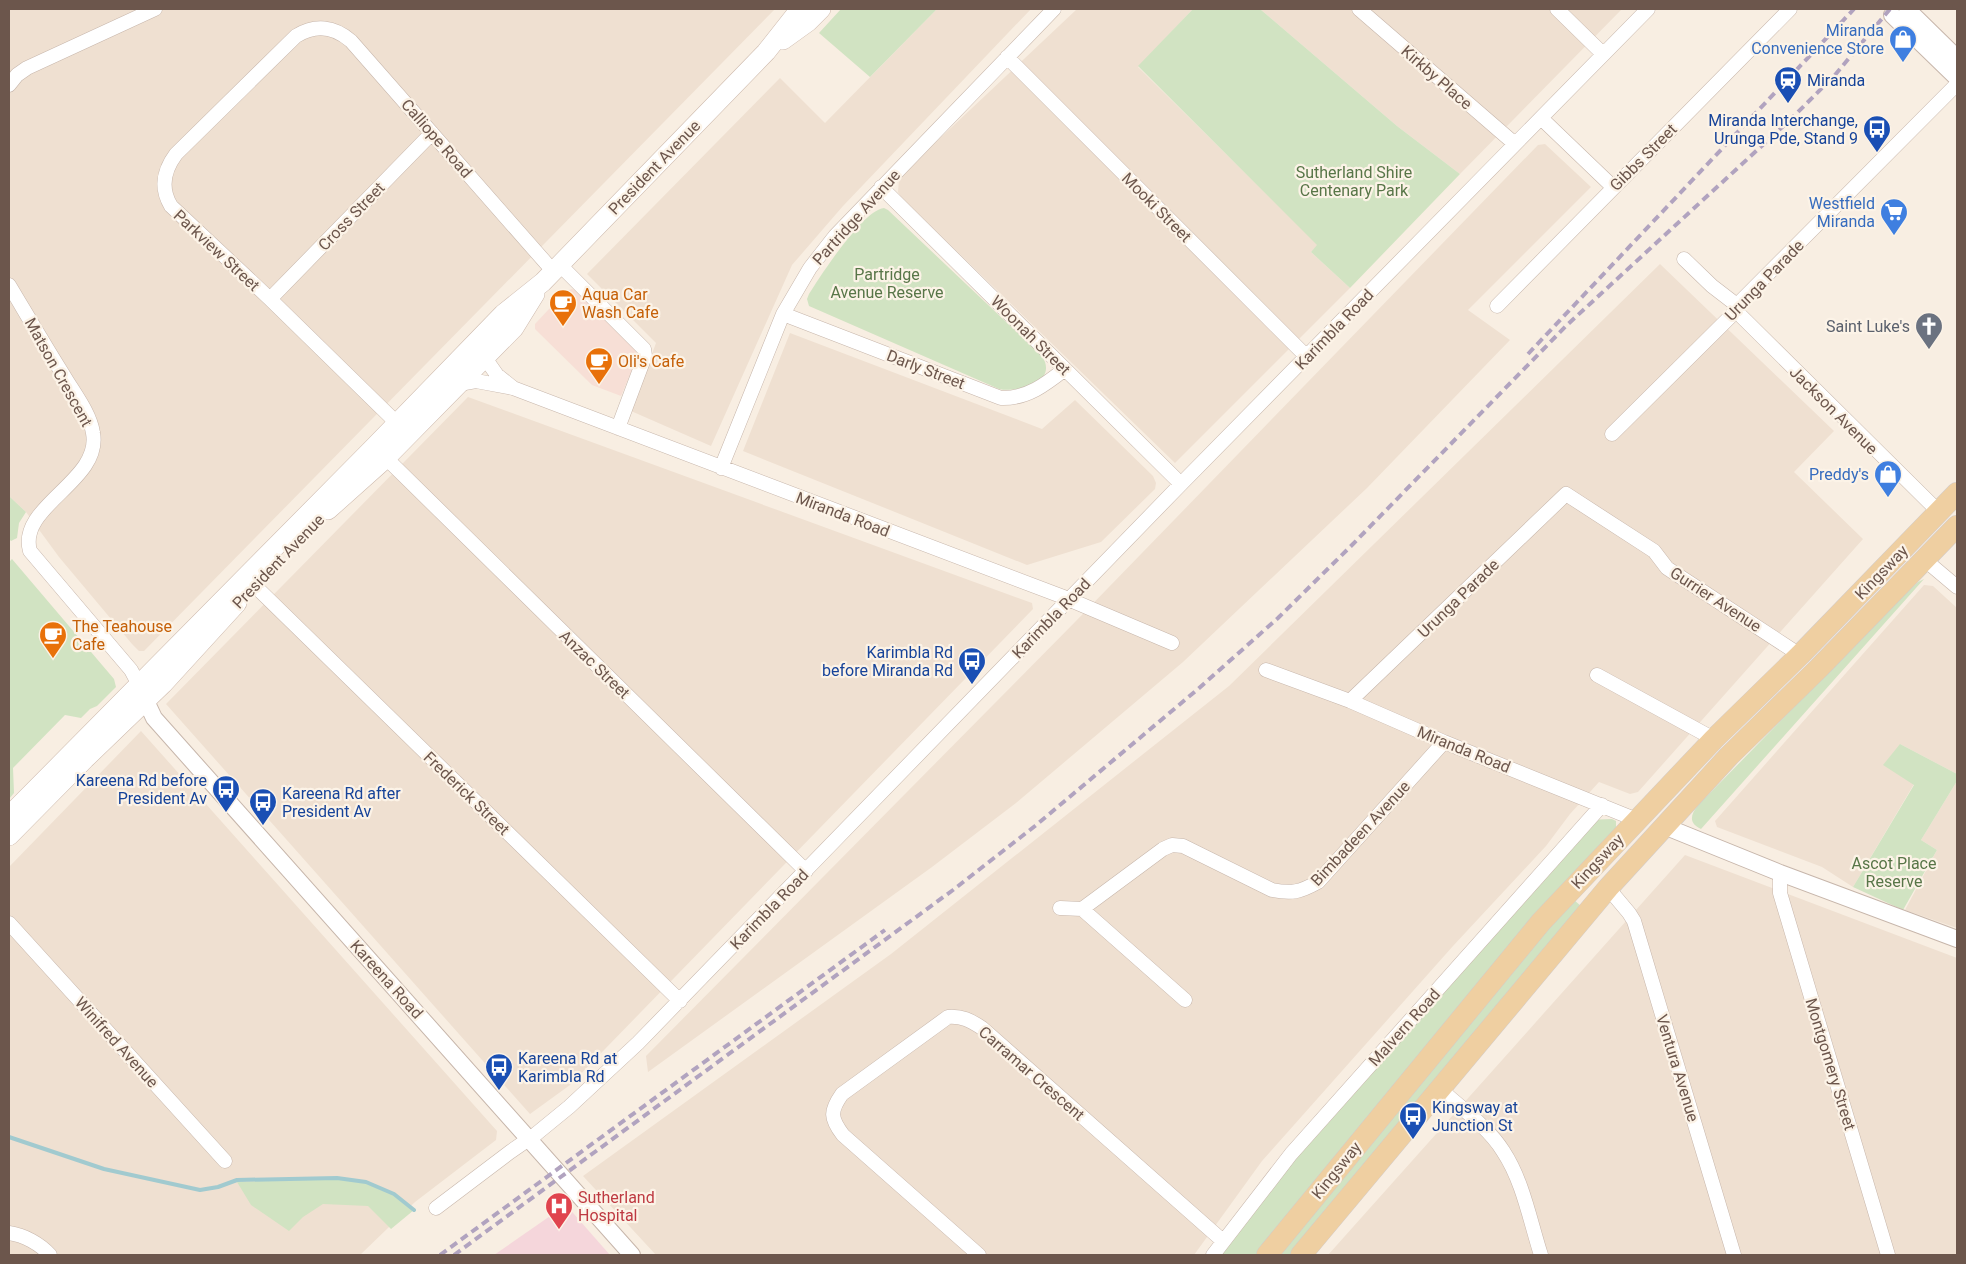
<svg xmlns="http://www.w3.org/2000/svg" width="1966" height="1264" font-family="Roboto,sans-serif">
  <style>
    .residential { fill: #efe0d1 }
    .commercial { fill: #f7dfd6 }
    .medical { fill: #f5d6db }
    .green { fill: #d1e3c2 }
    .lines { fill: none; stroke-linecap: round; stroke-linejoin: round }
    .stream { stroke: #a1cacf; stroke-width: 4 }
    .minor-casing { stroke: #c7b6ab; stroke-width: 15 }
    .tertiary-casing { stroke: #c7b6ab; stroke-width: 18 }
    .secondary-casing { stroke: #ccb8ab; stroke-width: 20 }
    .primary-casing { stroke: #d3ccc9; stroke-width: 22 }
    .minor { stroke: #fff; stroke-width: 14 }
    .tertiary { stroke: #fff; stroke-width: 16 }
    .secondary { stroke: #fff; stroke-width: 19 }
    .primary { stroke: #efcfa1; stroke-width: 21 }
    .rail { stroke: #b1a3bf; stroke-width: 4; stroke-dasharray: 8 5; stroke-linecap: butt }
    .labels { text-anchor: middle; stroke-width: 4.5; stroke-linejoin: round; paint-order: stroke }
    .shop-label { font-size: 16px; fill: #366cbe; stroke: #fcf3e7; text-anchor: end }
    .street-label { font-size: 16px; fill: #6c564c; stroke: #fcf3e7 }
    .transit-label { font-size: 16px; fill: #164399; stroke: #fcf3e7; text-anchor: start }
    .park-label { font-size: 16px; fill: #587648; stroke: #fcf3e7 }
    .food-label { font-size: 16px; fill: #c56008; stroke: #fcf3e7; text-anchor: start }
    .worship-label { font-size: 16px; fill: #5b616d; stroke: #fcf3e7; text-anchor: end }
    .health-label { font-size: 16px; fill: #be3a42; stroke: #fcf3e7; text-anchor: start }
  </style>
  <rect width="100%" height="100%" fill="#f8eee2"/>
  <path class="residential" d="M9,9H775L144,651H139L132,644L59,557L26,512L9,496Z
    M937,9H1031L843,206L792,265L711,446L631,411L656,343L587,274L780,78L825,123Z
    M1077,9H1193L1138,67L1318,245L1311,252L1350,288L1175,463L901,197L898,192L899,179L902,174Z
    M1260,9H1622L1460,174L1397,126Z
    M1545,144L1591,187L1468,310L1510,340L1367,488L1183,662L1016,803L932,867L648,1072L646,1056L1076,621L1538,145Z
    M1660,264L1834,431L1794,472L1863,539L1638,792L1630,794L1599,782L1570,814L1546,846L1453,946L1262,1161L1194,1255H656L583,1176L891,954L1229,686Z
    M790,333L1042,429L1075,400L1153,476L1156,483L1155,489L1101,542L1027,565L743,451Z
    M468,397L1032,603L1033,609L570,1085L530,1114L166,704Z
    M1924,585L1933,586L1957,608V774L1900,744L1914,784L1853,887L1822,867L1717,827L1715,821Z
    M141,731L497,1131L496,1140L415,1202L360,1255H9V867Z
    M1957,781V928L1905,910L1937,850L1921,840Z
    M1685,855L1957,958V1255H1328Z"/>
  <path class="commercial" d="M572,289L577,291L636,350L637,358L621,396L592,385L535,329V324L566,291Z"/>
  <path class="medical" d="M566,1205L610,1255H494Z"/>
  <path class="green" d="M841,9H937L870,77L819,33Z
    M1193,9H1260L1397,126L1460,174L1350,288L1311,252L1317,245L1138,66Z
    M884,208L888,210L1042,356C1059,383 1018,393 999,389L809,306L807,299L809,294C821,275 863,210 884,208Z
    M9,496L26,512L19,523L17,538L11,541L9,539Z
    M12,559L114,679L116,687L97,706L90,709L81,718L65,715L13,768L14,793L9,799V562Z
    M1924,579L1701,829C1681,820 1699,804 1708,795L1899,600L1918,582Z
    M1900,744L1957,774V781L1921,840L1937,850L1903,910L1853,887L1914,785L1883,765Z
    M1612,819L1616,821V828L1574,900L1588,912L1301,1255H1213L1223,1241L1588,820Z
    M337,1178C373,1182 386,1187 414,1210L391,1229L368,1206L323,1204L303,1217L289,1231L251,1205L237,1182Z"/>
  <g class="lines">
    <path class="stream" d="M9,1137L104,1169L200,1190L218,1187L237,1180L337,1178L366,1182L394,1194L414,1210"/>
    <g class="minor-casing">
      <path id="minor" d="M1359,9L1515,144
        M1557,9L1603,54
        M1007,57L1307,357
        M9,85L17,75L27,68L155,9
        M1541,118L1613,187
        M881,187L1181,484
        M1684,259L1712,286L1738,306
        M559,264L644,349L645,356L618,428
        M9,285C27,315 45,346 64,376C74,393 90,413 93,433C102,481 17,506 30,551L131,670L139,685
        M270,299L432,133
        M1497,306L1790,9
        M1736,311L1939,512
        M783,314L1001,398C1027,399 1046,384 1065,369
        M478,355L485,358L497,375L512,387
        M459,384L476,381L513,388L1061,596L1172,643
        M403,429L270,299L171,206C160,188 164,170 176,154L296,36C315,24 334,26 351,41L553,271
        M1612,434L1736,311L1742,300L1957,84
        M386,458L806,871
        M721,468L783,314L810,268L835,236L1054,9
        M1925,560L1957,587
        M254,585L680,1001
        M1266,670L1350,701L1444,742L1637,820
        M1597,675L1714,739
        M1350,701L1566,494L1654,551L1667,568L1673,572L1800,655
        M1780,873V893L1888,1255
        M1608,888L1629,913L1634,921L1734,1255
        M1060,908L1082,909L1185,1000
        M1082,909L1163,849L1172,845L1183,846L1272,890C1292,894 1300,892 1318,882L1444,742
        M9,923L225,1161
        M1440,1089C1460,1107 1489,1128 1503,1151C1523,1181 1530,1221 1541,1255
        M436,1208L510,1152L536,1134L569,1107L638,1043L1181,484L1648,9
        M9,1233C24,1235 40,1244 50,1255
        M979,1255L843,1135C830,1118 830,1111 842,1094L948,1017C962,1016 970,1020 982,1028L1223,1241
        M1213,1255L1291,1154L1602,805"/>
    </g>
    <g class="tertiary-casing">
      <path id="tertiary" d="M1907,9L1957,58
        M1892,15L1957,78
        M146,701L154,718L632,1255
        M1664,826L1780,873L1957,939"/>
    </g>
    <g class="secondary-casing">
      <path id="secondary" d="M783,40L808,22L821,9
        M328,510L384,460L514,328L535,294
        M9,816L375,446L503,314L543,282L766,52L800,9
        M9,836L85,759L163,684L237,603"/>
    </g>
    <g class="primary-casing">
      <path id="primary" d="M1267,1255L1541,922L1714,739L1800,655L1957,493
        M1301,1255L1608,888L1729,756L1819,668L1957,526"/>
    </g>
    <use href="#minor" class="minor"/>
    <use href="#tertiary" class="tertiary"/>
    <use href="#secondary" class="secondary"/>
    <use href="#primary" class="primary"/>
    <path class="rail" d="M1528,354L1854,9
      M440,1255L885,930
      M454,1255L953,890L1035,826L1198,689L1278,618L1353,544L1567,325L1791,119L1835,75L1890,9"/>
  </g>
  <defs>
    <g id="shop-pin" transform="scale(1.4375)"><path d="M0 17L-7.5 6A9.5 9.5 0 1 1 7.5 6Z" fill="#3f7fe0" stroke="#fcf3e7"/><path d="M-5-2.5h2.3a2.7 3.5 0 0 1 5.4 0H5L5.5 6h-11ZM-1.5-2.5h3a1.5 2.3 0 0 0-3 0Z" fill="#fff"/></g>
    <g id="station-pin" transform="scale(1.4375)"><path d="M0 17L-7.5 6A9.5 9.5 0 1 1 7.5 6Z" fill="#1a4fb4" stroke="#fcf3e7"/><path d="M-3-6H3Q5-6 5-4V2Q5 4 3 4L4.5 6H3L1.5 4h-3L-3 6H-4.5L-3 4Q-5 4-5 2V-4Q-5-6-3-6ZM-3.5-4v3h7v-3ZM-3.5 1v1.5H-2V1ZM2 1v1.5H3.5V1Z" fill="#fff"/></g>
    <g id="bus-pin" transform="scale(1.4375)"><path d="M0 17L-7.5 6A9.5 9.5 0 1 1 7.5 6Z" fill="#1a4fb4" stroke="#fcf3e7"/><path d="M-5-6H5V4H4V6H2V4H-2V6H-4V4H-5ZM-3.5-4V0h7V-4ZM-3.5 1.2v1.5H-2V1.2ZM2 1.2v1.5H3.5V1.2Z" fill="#fff"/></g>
    <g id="supermarket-pin" transform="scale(1.4375)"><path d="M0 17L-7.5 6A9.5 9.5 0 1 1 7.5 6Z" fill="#3f7fe0" stroke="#fcf3e7"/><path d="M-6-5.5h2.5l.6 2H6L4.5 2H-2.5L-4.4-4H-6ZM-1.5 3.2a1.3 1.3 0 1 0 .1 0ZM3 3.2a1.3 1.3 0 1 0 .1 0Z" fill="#fff"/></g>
    <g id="cafe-pin" transform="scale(1.4375)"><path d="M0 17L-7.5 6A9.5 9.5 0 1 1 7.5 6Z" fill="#e8710a" stroke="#fcf3e7"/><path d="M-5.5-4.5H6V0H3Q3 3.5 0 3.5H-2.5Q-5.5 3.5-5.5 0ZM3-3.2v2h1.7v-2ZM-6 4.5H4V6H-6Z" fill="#fff"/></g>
    <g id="church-pin" transform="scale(1.4375)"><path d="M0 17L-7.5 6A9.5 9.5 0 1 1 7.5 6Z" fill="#6b7280" stroke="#fcf3e7"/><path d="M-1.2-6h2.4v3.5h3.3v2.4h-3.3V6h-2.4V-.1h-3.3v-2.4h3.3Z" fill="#fff"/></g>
    <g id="hospital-pin" transform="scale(1.4375)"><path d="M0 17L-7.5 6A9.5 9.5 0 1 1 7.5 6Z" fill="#e0444e" stroke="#fcf3e7"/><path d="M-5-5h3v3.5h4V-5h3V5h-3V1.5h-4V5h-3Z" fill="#fff"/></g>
  </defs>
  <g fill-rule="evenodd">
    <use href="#shop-pin" x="1903" y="39"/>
    <use href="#station-pin" x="1788" y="80"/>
    <use href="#bus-pin" x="1877" y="129"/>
    <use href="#supermarket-pin" x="1894" y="212"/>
    <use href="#cafe-pin" x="563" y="303"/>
    <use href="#church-pin" x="1929" y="326"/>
    <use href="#cafe-pin" x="599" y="361"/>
    <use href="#shop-pin" x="1888" y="474"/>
    <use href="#cafe-pin" x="53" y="635"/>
    <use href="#bus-pin" x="972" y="661"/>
    <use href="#bus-pin" x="226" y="789"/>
    <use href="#bus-pin" x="263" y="802"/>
    <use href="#bus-pin" x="499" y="1067"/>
    <use href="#bus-pin" x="1413" y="1116"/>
    <use href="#hospital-pin" x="559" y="1206"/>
  </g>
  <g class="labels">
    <g class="shop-label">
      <text x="1884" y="36">Miranda<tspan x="1884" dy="18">Convenience Store</tspan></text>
      <text x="1875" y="209">Westfield<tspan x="1875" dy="18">Miranda</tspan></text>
      <text x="1869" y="480">Preddy's</text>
    </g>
    <g class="street-label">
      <text transform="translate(1437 77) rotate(41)" y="6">Kirkby Place</text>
      <text transform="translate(437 138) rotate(49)" y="6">Calliope Road</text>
      <text transform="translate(1643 157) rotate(-45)" y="6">Gibbs Street</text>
      <text transform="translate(654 167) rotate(-46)" y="6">President Avenue</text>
      <text transform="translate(1157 207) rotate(45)" y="6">Mooki Street</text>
      <text transform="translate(351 216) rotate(-46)" y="6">Cross Street</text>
      <text transform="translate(856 217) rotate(-48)" y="6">Partridge Avenue</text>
      <text transform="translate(217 250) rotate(43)" y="6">Parkview Street</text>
      <text transform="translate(1764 280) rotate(-46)" y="6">Urunga Parade</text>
      <text transform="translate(1334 329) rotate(-46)" y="6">Karimbla Road</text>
      <text transform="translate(1031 335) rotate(45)" y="6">Woonah Street</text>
      <text transform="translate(926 369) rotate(21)" y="6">Darly Street</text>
      <text transform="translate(59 372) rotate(61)" y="6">Matson Crescent</text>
      <text transform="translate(1834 410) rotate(45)" y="6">Jackson Avenue</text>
      <text transform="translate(843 514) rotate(21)" y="6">Miranda Road</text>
      <text transform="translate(278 561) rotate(-46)" y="6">President Avenue</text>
      <text transform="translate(1881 572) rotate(-46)" y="6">Kingsway</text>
      <text transform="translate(1458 598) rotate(-44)" y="6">Urunga Parade</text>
      <text transform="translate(1716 599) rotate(33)" y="6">Gurrier Avenue</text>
      <text transform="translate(1051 618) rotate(-46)" y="6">Karimbla Road</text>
      <text transform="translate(595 664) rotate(44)" y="6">Anzac Street</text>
      <text transform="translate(1464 749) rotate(22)" y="6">Miranda Road</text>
      <text transform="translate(467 793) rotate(44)" y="6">Frederick Street</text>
      <text transform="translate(1360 833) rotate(-47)" y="6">Bimbadeen Avenue</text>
      <text transform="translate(1597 861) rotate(-47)" y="6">Kingsway</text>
      <text transform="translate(769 909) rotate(-46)" y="6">Karimbla Road</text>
      <text transform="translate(387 979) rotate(48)" y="6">Kareena Road</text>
      <text transform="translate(1404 1027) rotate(-48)" y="6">Malvern Road</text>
      <text transform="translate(117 1042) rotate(48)" y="6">Winifred Avenue</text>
      <text transform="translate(1831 1064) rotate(73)" y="6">Montgomery Street</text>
      <text transform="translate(1678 1068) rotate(73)" y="6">Ventura Avenue</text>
      <text transform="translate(1032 1073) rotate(41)" y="6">Carramar Crescent</text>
      <text transform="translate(1336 1170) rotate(-51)" y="6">Kingsway</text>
    </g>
    <g class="transit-label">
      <text x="1807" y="86">Miranda</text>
      <text x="1858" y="126" text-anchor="end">Miranda Interchange,<tspan x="1858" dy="18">Urunga Pde, Stand 9</tspan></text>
      <text x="953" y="658" text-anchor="end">Karimbla Rd<tspan x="953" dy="18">before Miranda Rd</tspan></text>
      <text x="207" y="786" text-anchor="end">Kareena Rd before<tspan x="207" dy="18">President Av</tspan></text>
      <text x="282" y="799">Kareena Rd after<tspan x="282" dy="18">President Av</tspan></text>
      <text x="518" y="1064">Kareena Rd at<tspan x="518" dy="18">Karimbla Rd</tspan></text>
      <text x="1432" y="1113">Kingsway at<tspan x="1432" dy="18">Junction St</tspan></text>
    </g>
    <g class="park-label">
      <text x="1354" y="178">Sutherland Shire<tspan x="1354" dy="18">Centenary Park</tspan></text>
      <text x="887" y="280">Partridge<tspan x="887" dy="18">Avenue Reserve</tspan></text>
      <text x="1894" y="869">Ascot Place<tspan x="1894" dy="18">Reserve</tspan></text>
    </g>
    <g class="food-label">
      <text x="582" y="300">Aqua Car<tspan x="582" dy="18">Wash Cafe</tspan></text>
      <text x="618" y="367">Oli's Cafe</text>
      <text x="72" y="632">The Teahouse<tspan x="72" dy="18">Cafe</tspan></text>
    </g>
    <g class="worship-label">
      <text x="1910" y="332">Saint Luke's</text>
    </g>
    <g class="health-label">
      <text x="578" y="1203">Sutherland<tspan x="578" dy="18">Hospital</tspan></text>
    </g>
  </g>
  <rect width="1966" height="1264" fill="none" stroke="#6c564c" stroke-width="20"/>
</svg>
